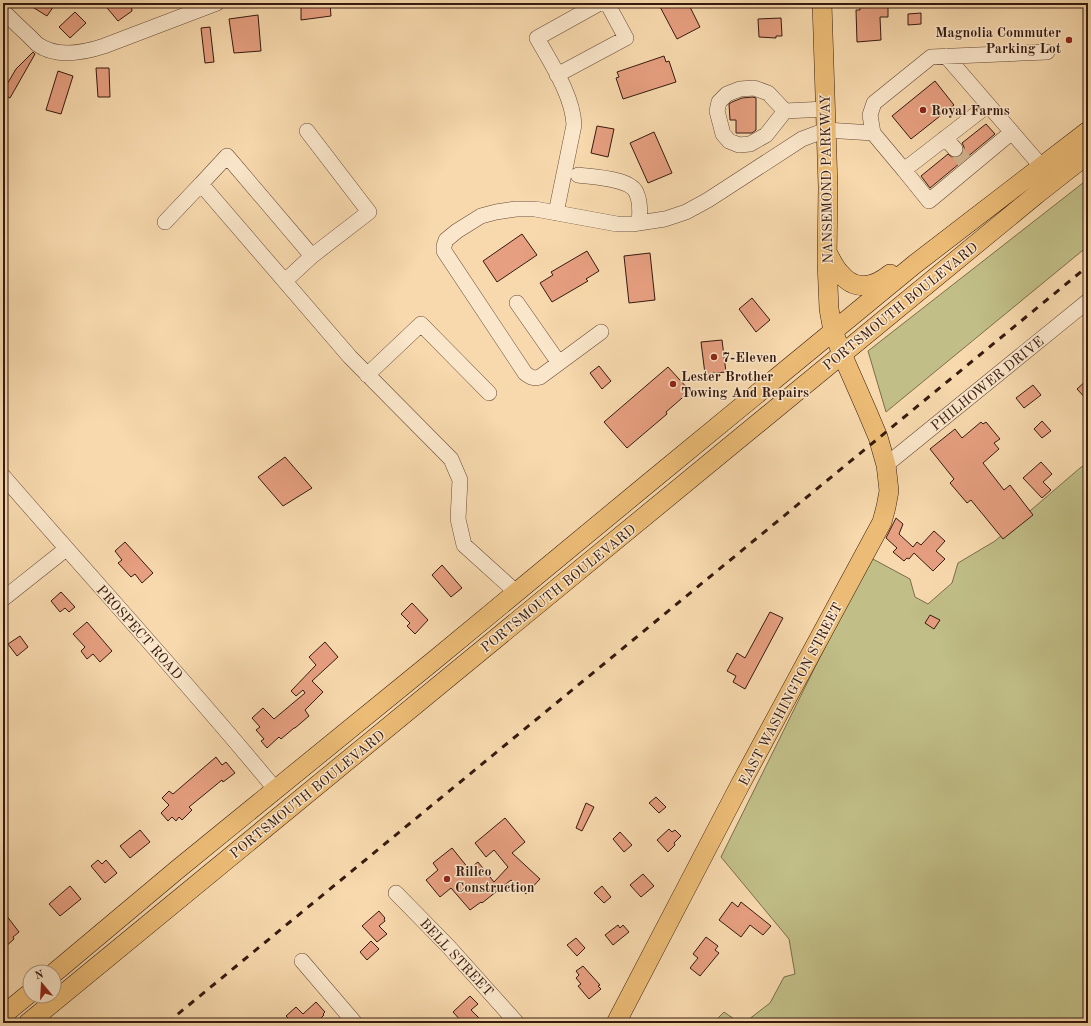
<svg xmlns="http://www.w3.org/2000/svg" width="1091" height="1026" font-family="'Old Standard TT',serif">
  <style>
    .green { fill: #c1be87; stroke: #7c6c4c }
    .building { fill: #e69f80; stroke: #361a10 }
    .lines { fill: none; stroke-linecap: round; stroke-linejoin: round }
    .minor-tunnel { stroke: #d0b38e; stroke-width: 15; stroke-dasharray: 15 8; stroke-linecap: butt }
    .minor-casing { stroke: #664a37; stroke-width: 16 }
    .major-casing { stroke: #361a10; stroke-width: 20 }
    .minor { stroke: #fae6ca; stroke-width: 15 }
    .major { stroke: #ecbc76; stroke-width: 19 }
    .rail { stroke: #361a10; stroke-width: 3; stroke-dasharray: 7 7; stroke-linecap: butt }
    .poi-dot { fill: #8f2418; stroke: #fae6ca; stroke-width: 1.5 }
    .labels { text-anchor: middle; stroke-width: 3; stroke-linejoin: round; paint-order: stroke }
    .poi-label { font-size: 14px; font-weight: bold; fill: #361a10; stroke: #fae6ca; text-anchor: start }
    .street-label { font-size: 14px; fill: #361a10; stroke: #fae6ca }
  </style>
  <rect width="100%" height="100%" fill="#f7d9ad"/>
  <filter id="stains"><feTurbulence type="fractalNoise" baseFrequency=".005" numOctaves="4"/><feColorMatrix values="0 0 0 0 .2 0 0 0 0 .09 0 0 0 0 .02 0 0 0 .5 -.17"/></filter>
  <radialGradient id="worn" r=".72"><stop offset=".6" stop-color="#630" stop-opacity="0"/><stop offset="1" stop-color="#630" stop-opacity=".3"/></radialGradient>
  <path class="green" d="M1088,179V246L886,412L868,351Z
    M1088,463V1023H744L770,1003L784,977L795,974L789,939L721,857L816,665L871,558L910,579L915,597L928,604L952,583L958,563L995,541L1080,468Z
    M724,1012L740,1023H713Z"/>
  <path class="building" d="M26,3H56L47,16Z
    M103,3H131L132,11L118,21Z
    M301,3H330L331,16L301,20Z
    M658,3H688L700,27L677,39Z
    M888,3V17H880L881,40L857,42L856,10H860V4Z
    M75,12L86,23L70,38L59,27Z
    M921,13V24L908,25V14Z
    M258,15L261,51L234,53L229,19Z
    M781,18L782,36H776V38L759,37L758,19Z
    M210,27L214,62L205,63L201,28Z
    M33,52L35,54L10,98L3,94V91L16,69Z
    M664,56L666,62L669,61L676,82L623,99L616,78L619,77L617,72Z
    M96,68H109L110,97H98Z
    M58,71L73,76L61,114L46,110Z
    M935,81L954,105L911,139L892,116Z
    M753,97L756,98V130L752,133H736V120H730L729,104L732,102L742,98Z
    M986,124L995,134L930,188L921,176L948,154L953,158H957L961,156L964,151V147L962,143Z
    M597,126L614,129L608,157L591,153Z
    M654,132L672,173L648,183L630,143Z
    M522,234L537,255L497,282L483,261Z
    M587,251L599,271L586,279L588,281L552,302L540,283L553,275L551,272Z
    M650,253L655,300L629,303L624,256Z
    M752,298L770,320L756,332L739,309Z
    M722,340L726,372L705,374L701,342Z
    M599,366L611,381L602,389L590,373Z
    M668,367L690,391L666,412L667,414L627,448L604,422Z
    M1088,379V401L1077,389Z
    M1033,385L1041,395L1024,408L1016,398Z
    M1042,421L1051,431L1042,438L1034,429Z
    M981,422L983,424L986,422L1000,439L994,443L999,449L983,463L1004,490L1010,485L1033,515L1003,539L971,500L967,503L950,483L954,479L930,449L955,429L962,438Z
    M285,457L312,488L283,506L258,477Z
    M1041,462L1052,474L1043,482L1051,490L1042,498L1023,478Z
    M896,518L903,524L899,534L913,547L917,542L921,545L934,531L945,541L936,551L945,559L933,571L914,553L909,559L907,558L904,561L893,552L897,548L886,538Z
    M125,542L153,573L142,583L135,574L131,577L118,563L122,560L115,551Z
    M442,565L462,588L451,597L432,575Z
    M61,592L75,607L69,612L65,608L60,612L51,601Z
    M412,603L428,620L415,634L407,626L410,623L401,614Z
    M770,612L783,618L745,689L733,682L736,676L727,671L737,653L745,658Z
    M930,615L940,620L934,629L925,623Z
    M87,622L112,651L100,662L93,654L87,659L81,651L85,647L73,634Z
    M20,636L28,647L17,656L8,644Z
    M325,642L338,657L312,681L323,692L305,710L309,716L295,728H294L281,739L279,737L267,748L261,741L264,739L256,730L260,727L252,718L263,708L274,719L305,693L303,690L296,696L291,691L316,665L309,657Z
    M216,757L222,765L226,762L235,773L223,782L222,780L189,807L192,810L182,820L179,817L176,821L172,817L168,821L161,813L169,805L162,798L169,791L173,794Z
    M656,797L666,807L659,813L649,803Z
    M586,803L594,807L582,831L576,828Z
    M505,818L525,842L512,853L540,879L526,894L511,880L482,903L481,902L470,910L451,888L440,897L426,880L438,870L433,863L452,848L469,869L478,862L494,882L508,867L494,850L486,857L475,843Z
    M669,829L672,832L675,830L681,836L674,843L675,845L668,852L657,840Z
    M140,830L150,842L130,858L120,846Z
    M620,832L632,845L624,852L613,839Z
    M98,860L102,864L106,860L117,873L105,883L91,866Z
    M643,874L654,886L641,897L630,885Z
    M70,886L81,899L60,916L49,904Z
    M602,886L611,897L604,903L594,893Z
    M732,902L738,907L741,902L771,926L763,935L750,925L741,937L719,920Z
    M3,911L19,932L13,937L14,939L3,949Z
    M379,911L385,918L384,919L385,921L379,926L387,934L377,942L362,926Z
    M618,925L620,928L623,925L629,932L613,945L605,935Z
    M706,937L718,946L715,950L719,953L700,976L690,968L698,958L693,954Z
    M576,938L585,948L577,956L567,945Z
    M371,941L379,949L367,960L360,952Z
    M583,966L600,985L598,986L601,989L589,999L578,986L581,984L576,978L579,975L576,971Z
    M470,996L478,1004L471,1010L484,1023H463L453,1012Z
    M316,1002L325,1012L323,1014L324,1015L316,1023H293L286,1016L296,1007L303,1014Z"/>
  <g class="lines">
    <path class="minor-tunnel" d="M955,149L965,162"/>
    <g class="minor-casing">
      <path id="minor" d="M3,11C11,19 19,27 28,35C31,38 34,41 37,44C56,58 83,53 104,46L217,3
        M946,56L1042,167
        M557,75L626,38L607,3
        M785,111L768,93L754,88L740,89L727,94L719,102L717,111L723,134L729,141L739,145L750,144L766,135L785,111L826,109
        M307,131L369,212L312,256L227,156L201,184L350,357L451,459L460,480L458,519L464,545L516,592
        M873,133L904,170L988,105
        M945,138L955,149
        M904,170L929,201L1012,132
        M578,175C592,177 629,178 636,192C640,200 640,214 639,223
        M556,213L574,125C573,96 551,63 537,38L600,3
        M165,222L201,184
        M285,281L312,256
        M517,303L559,363
        M601,332L540,377C533,379 530,377 525,373L444,251V246L446,240L457,231L481,216L496,212L516,209H535L617,224H632L665,219L686,212L708,200L802,139L826,130L873,133L870,115L874,103L931,57L1047,52
        M367,375L421,324L489,393
        M886,465L1088,301
        M3,476C94,581 188,683 276,790
        M3,599L66,549
        M396,893L448,946L517,1023
        M302,961L355,1023"/>
    </g>
    <g class="major-casing">
      <path id="major" d="M828,254C832,261 835,268 840,273C855,292 874,287 890,274
        M54,973L178,869L437,658L645,486L915,264L1088,131
        M3,1015L30,993
        M28,1023L1037,194L1088,154
        M616,1023L740,785L882,522L886,507L889,491L887,473L886,465L878,437L867,411L842,354L833,331L829,309L827,262L828,187L822,3"/>
    </g>
    <use href="#minor" class="minor"/>
    <use href="#major" class="major"/>
    <path class="rail" d="M167,1023L1088,266"/>
  </g>
  <g class="poi-dot">
    <circle cx="1069" cy="40" r="4"/>
    <circle cx="923" cy="110" r="4"/>
    <circle cx="714" cy="357" r="4"/>
    <circle cx="673" cy="384" r="4"/>
    <circle cx="447" cy="879" r="4"/>
  </g>
  <g class="labels">
    <g class="poi-label">
      <text x="1061" y="37" text-anchor="end">Magnolia Commuter<tspan x="1061" dy="16">Parking Lot</tspan></text>
      <text x="931" y="115">Royal Farms</text>
      <text x="722" y="362">7-Eleven</text>
      <text x="681" y="381">Lester Brother<tspan x="681" dy="16">Towing And Repairs</tspan></text>
      <text x="455" y="876">Rillco<tspan x="455" dy="16">Construction</tspan></text>
    </g>
    <g class="street-label">
      <text transform="translate(826 179) rotate(-91)" y="5">NANSEMOND PARKWAY</text>
      <text transform="translate(900 306) rotate(-39)" y="5">PORTSMOUTH BOULEVARD</text>
      <text transform="translate(987 383) rotate(-39)" y="5">PHILHOWER DRIVE</text>
      <text transform="translate(558 588) rotate(-39)" y="5">PORTSMOUTH BOULEVARD</text>
      <text transform="translate(140 632) rotate(48)" y="5">PROSPECT ROAD</text>
      <text transform="translate(790 694) rotate(-62)" y="5">EAST WASHINGTON STREET</text>
      <text transform="translate(307 794) rotate(-39)" y="5">PORTSMOUTH BOULEVARD</text>
      <text transform="translate(457 957) rotate(47)" y="5">BELL STREET</text>
    </g>
  </g>
  <rect width="1091" height="1026" fill="none" stroke="#f7d9ad" stroke-width="16"/>
  <rect x="4" y="4" width="1083" height="1018" fill="none" stroke="#361a10" stroke-width="2"/>
  <rect x="8" y="8" width="1075" height="1010" fill="none" stroke="#361a10"/>
  <g transform="translate(42 984) rotate(342)"><circle r="19" fill="#fae6ca" stroke="#ac9480"/>
  <path d="M0-3L7 15L0 10L-7 15Z" fill="#8f2418"/>
  <text y="-6" font-size="11" font-weight="bold" text-anchor="middle" fill="#361a10">N</text>
  </g>
  <rect width="100%" height="100%" filter="url(#stains)"/>
  <rect width="100%" height="100%" fill="url(#worn)"/>
</svg>
